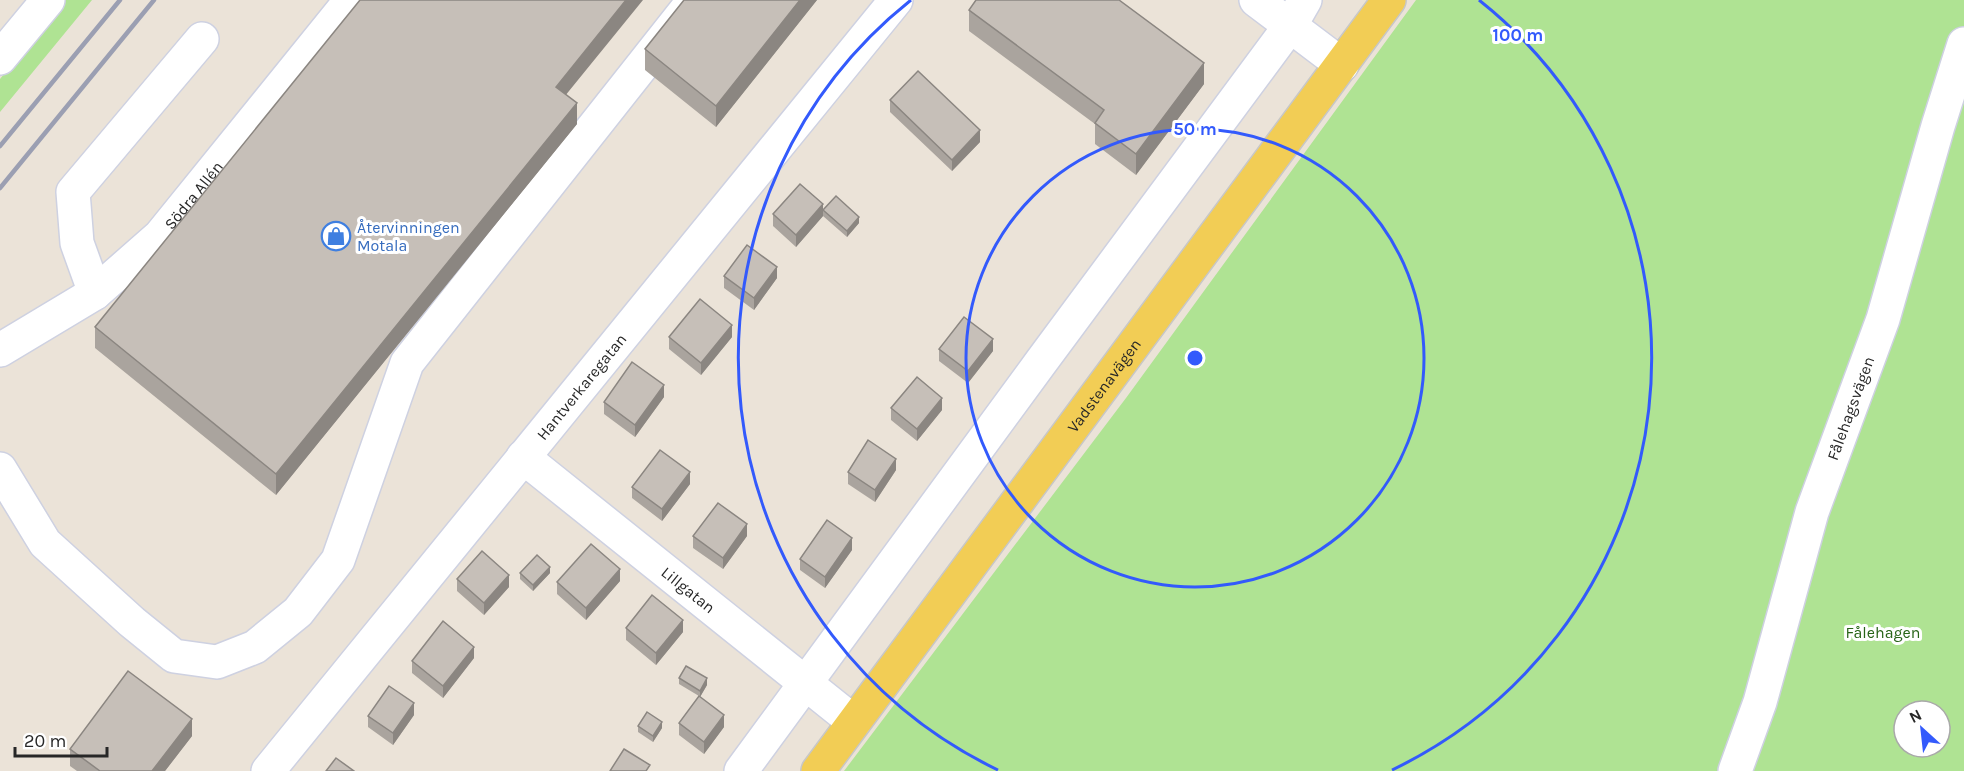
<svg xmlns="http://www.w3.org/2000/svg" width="1964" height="771" font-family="Karla,sans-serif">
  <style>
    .green { fill: #afe393; fill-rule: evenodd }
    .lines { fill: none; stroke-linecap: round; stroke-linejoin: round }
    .minor-casing { stroke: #ced1e1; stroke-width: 36 }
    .major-casing { stroke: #c7c7c7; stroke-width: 36 }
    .minor { stroke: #fff; stroke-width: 33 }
    .major { stroke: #f2cd55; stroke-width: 33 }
    .rail { stroke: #9b9fb2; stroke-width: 4.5 }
    .wall { fill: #aaa49e }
    .shaded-wall { fill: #8b8681 }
    .building { fill: #c6bfb8; stroke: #8b8681; stroke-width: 1.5 }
    .ring { fill: none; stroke: #335afc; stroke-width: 3 }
    .labels { text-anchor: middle; stroke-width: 6; stroke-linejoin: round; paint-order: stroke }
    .street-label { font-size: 16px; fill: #272727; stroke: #fff }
    .shop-label { font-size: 16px; fill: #366cbe; stroke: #fff; text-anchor: start }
    .park-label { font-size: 16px; fill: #286418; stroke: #fff }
    .centre { fill: #335afc; stroke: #fff; stroke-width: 3 }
    .ring-label { font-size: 18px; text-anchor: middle; font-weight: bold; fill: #335afc; stroke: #fff; stroke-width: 6; stroke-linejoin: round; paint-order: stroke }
  </style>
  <rect width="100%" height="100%" fill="#ebe3d8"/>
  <path class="green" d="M64,0H92L0,112V79Z
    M1416,0H1964V771H844L1126,398ZM1904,711H1940V747H1904Z"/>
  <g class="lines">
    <g class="minor-casing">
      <g id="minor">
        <path d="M1256,0L1342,65"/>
        <path d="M0,58L48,0"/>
        <path d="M95,293L77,243L73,192L202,39"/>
        <path id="s1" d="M0,350L95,293L160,236L351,0"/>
        <path id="s2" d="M523,457L854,722"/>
        <path d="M0,469L45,543L132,622L174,656L217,662L255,647L298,612L338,560L407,363L694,0"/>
        <path id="s3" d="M268,771L896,0"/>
        <path d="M741,771L1041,362L1290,26L1305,0"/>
        <path id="s4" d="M1735,771L1760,702L1812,512L1883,319L1938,126L1964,44"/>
      </g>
    </g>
    <g class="major-casing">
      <g id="major">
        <path id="s5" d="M818,771L1389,0"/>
      </g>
    </g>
    <use href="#minor" class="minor"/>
    <use href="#major" class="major"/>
    <path class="rail" d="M0,146L120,0
      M0,188L154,0"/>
  </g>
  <path class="wall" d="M684,0H817L716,127L645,70V49Z
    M969,10L1204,84L1136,175L1095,144V124L969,31Z
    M566,95L577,124L276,495L95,348V327Z
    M890,100L980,142L952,171L890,112Z
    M823,210L859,223L847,237L823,216Z
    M773,214L823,216L796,247L773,226Z
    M724,276L777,278L754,310L724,288Z
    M669,337H732L701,375L669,349Z
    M939,349L993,351L968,383L939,361Z
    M664,397L635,437L604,414V402Z
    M891,408L942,410L917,441L891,420Z
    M896,470L875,502L848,484V472Z
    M690,484L662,521L632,498V487Z
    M693,536H747L723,569L693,548Z
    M852,550L825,588L800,570V559Z
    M520,573H550L533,591L520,579Z
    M457,579L509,587L484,615L457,591Z
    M620,581L586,620L557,594V582Z
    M626,628L683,632L656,665L626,640Z
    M474,658L443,698L412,673V661Z
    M679,678L707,685L700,697L724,727L704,754L679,735V723L699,696L679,684Z
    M414,715L393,745L368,727V716Z
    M638,726L662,728L653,742L638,732Z
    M192,736L165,771H77L70,766V749Z"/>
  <path class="shaded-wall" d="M626,0H643L556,107V87Z
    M800,0H817L716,127V106Z
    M1204,63V84L1136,175V154Z
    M577,103V124L276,495V474Z
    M980,130V142L952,171V160Z
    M823,204V216L796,247V235Z
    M859,217V223L847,237V231Z
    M777,267V278L754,310V298Z
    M732,325V337L701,375V363Z
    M993,339V351L968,383V371Z
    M664,385V397L635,437V425Z
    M942,398V410L917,441V429Z
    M896,459V470L875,502V490Z
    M690,472V484L662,521V509Z
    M747,524V536L723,569V558Z
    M852,538V550L825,588V577Z
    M550,567V573L533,591V585Z
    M620,569V581L586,620V608Z
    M509,575V587L484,615V603Z
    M683,620V632L656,665V653Z
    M474,647V658L443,698V686Z
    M707,678V685L700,697V691Z
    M414,703V715L393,745V733Z
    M724,715V727L704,754V742Z
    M192,719V736L165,771H152Z
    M662,722V728L653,742V736Z"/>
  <path class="building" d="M360,0H626L556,87L577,103L276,474L95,327Z
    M684,0H800L716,106L645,49Z
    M976,0H1119L1204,63L1136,154L1095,123L1104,110L969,10Z
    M918,71L980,130L952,160L890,100Z
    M800,184L823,204L796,235L773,214Z
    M836,196L859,217L847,231L823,210Z
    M747,245L777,267L754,298L724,276Z
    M700,299L732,325L701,363L669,337Z
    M964,317L993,339L968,371L939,349Z
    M632,362L664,385L635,425L604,402Z
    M917,377L942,398L917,429L891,408Z
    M868,440L896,459L875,490L848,472Z
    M660,450L690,472L662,509L632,487Z
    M718,503L747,524L723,558L693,536Z
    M827,520L852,538L825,577L800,559Z
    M591,544L620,569L586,608L557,582Z
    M482,551L509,575L484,603L457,579Z
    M537,555L550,567L533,585L520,573Z
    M652,595L683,620L656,653L626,628Z
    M443,621L474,647L443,686L412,661Z
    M686,666L707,678L700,691L679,678Z
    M128,671L192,719L152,771H100L70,749Z
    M389,686L414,703L393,733L368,716Z
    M699,696L724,715L704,742L679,723Z
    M647,712L662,722L653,736L638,726Z
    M624,749L650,765L646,771H610Z
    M336,758L354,771H326Z"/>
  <g class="ring">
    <circle cx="1195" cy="358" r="229"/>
    <path d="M998 770A457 457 0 0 1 911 0M1479 0A457 457 0 0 1 1392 770"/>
  </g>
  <defs>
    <g id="shop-ring" transform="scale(1.5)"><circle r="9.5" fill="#fff" stroke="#3f7fe0" stroke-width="1.5"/><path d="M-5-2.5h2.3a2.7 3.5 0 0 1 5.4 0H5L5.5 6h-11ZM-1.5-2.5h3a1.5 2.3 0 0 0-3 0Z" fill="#3f7fe0"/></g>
  </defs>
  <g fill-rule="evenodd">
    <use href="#shop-ring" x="336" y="236"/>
  </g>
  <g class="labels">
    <g class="street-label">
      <text dy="6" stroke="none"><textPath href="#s1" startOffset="250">Södra Allén</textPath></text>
      <text dy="6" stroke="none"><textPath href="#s3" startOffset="496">Hantverkaregatan</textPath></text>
      <text dy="6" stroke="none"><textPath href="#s5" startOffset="480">Vadstenavägen</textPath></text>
      <text dy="6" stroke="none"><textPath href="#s4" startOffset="381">Fålehagsvägen</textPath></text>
      <text dy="6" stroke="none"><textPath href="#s2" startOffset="212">Lillgatan</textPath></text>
    </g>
    <g class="shop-label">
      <text x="357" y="233">Återvinningen<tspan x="357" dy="18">Motala</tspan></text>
    </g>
    <g class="park-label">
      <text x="1883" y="638">Fålehagen</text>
    </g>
  </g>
  <circle cx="1195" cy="358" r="9" class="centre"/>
  <g class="ring-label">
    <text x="1518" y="41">100 m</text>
    <text x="1195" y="135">50 m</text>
  </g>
  <g transform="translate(1922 729) rotate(333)"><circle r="28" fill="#ffffff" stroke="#a9a9a9" stroke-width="1.5"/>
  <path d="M0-4.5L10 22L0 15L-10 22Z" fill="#335afc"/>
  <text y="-9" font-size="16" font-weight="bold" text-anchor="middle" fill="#272727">N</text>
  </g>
  <path d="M15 747v9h92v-9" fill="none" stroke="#272727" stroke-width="3"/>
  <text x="24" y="747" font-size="18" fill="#272727" stroke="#ffffff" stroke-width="4.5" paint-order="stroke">20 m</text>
</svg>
